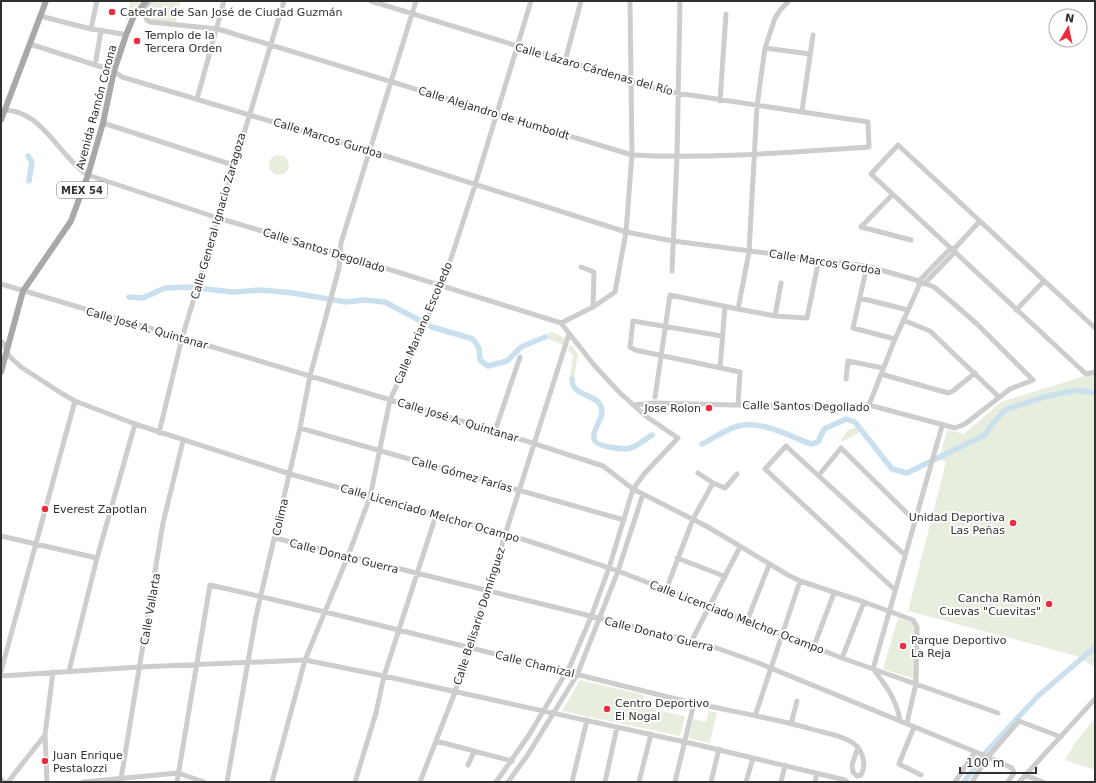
<svg xmlns="http://www.w3.org/2000/svg" width="1096" height="783" font-family="'DejaVu Sans',sans-serif">
  <style>
    .green { fill: #e7eede }
    .lines { fill: none; stroke-linecap: round; stroke-linejoin: round }
    .canal { stroke: #cae0ee; stroke-width: 5.5 }
    .minor { stroke: #cdcdcd; stroke-width: 5 }
    .major { stroke: #a8a8a8; stroke-width: 6 }
    .poi-dot { fill: #ed2d3e; stroke: #fff; stroke-width: 1.5 }
    .labels { text-anchor: middle; stroke-width: 4; stroke-linejoin: round; paint-order: stroke }
    .shield { fill: #fff; stroke: #6e6e6e; stroke-width: 1 }
    .shield-label { font-size: 10px; font-weight: bold; fill: #303030 }
    .poi-label { font-size: 11px; fill: #303030; stroke: #fff; text-anchor: start }
    .street-label { font-size: 11px; fill: #303030; stroke: #fff }
  </style>
  <rect width="100%" height="100%" fill="#fff"/>
  <path class="green" d="M130,1H141L125,23Z
    M151,1H180L176,23L151,20L148,18L147,12Z
    M269 165a10 10 0 1 1 20 0a10 10 0 1 1-20 0Z
    M552,332L565,338L564,345L545,338L543,335Z
    M570,344L578,354L574,378H570L573,356L568,350Z
    M1095,373V667L1077,656L908,611L946,462L939,459L947,430L964,434L1001,402Z
    M854,428H860L862,431L842,442L841,440L848,430Z
    M898,618L916,624L918,680L883,669Z
    M580,680L644,695L642,707L685,716L680,736L562,711Z
    M709,711L717,713L710,743L689,738L693,719L706,722Z
    M1095,718V770L1065,760L1075,743Z"/>
  <g class="lines">
    <path class="canal" d="M28,156L32,162L29,181
      M129,297L143,298L165,288L188,287L233,292L261,290L293,293L346,302L364,300L385,302L432,327L473,339L479,348L480,360L488,366L507,361L521,347L545,337
      M572,379C572,395 589,393 598,402C610,415 591,427 594,439C595,447 624,450 631,448C638,446 645,439 652,435
      M702,444C714,438 725,430 738,426C762,420 789,436 811,444L818,442L824,429L846,419L855,422L892,469L907,473L985,435L992,424L1005,410L1044,397L1076,390L1095,393
      M964,782L987,751L1038,696L1095,647"/>
    <path class="minor" d="M149,1C146,9 141,17 150,22L218,29L632,155C711,159 790,152 869,147L868,122L664,91L371,1
      M44,17L91,29L123,34
      M91,29L97,1
      M30,44L114,71L122,77L370,151L626,232L673,241L867,266L919,281L934,287L953,303L977,324L1033,380L1010,389L965,424L955,428L869,405L819,407L655,403L633,405
      M765,48L810,54
      M96,60L101,30
      M565,61L581,1
      M197,99L224,1
      M720,101L726,14
      M1,110C41,107 59,157 88,175L218,218L340,254L561,323L594,365L620,393L647,417L678,438L645,473L633,489L609,568L591,617L570,666L529,735L496,782
      M802,111L813,35
      M103,123L233,165
      M892,195L861,227L911,240
      M867,266L853,328L895,339
      M581,267L594,272L593,307
      M672,271L677,157L680,1
      M1,284L495,431L603,466L633,489L708,527L788,575L800,581L864,602L913,620L917,627L916,683L907,723
      M924,284L954,253L955,248L980,221
      M860,298L908,310
      M738,309L749,252L757,106L765,48L775,18L781,9L789,1
      M1016,310L1044,281
      M775,316L781,283
      M903,320L930,331L999,397
      M561,323L593,307L615,292L626,232L632,155L630,1
      M1095,328L898,145L871,174L1086,374L1095,372
      M722,336L633,321L630,347L635,350L740,372L738,405
      M1,341L4,344L9,356L21,367L61,393L75,401L135,424L290,474L506,534L547,547L618,571L842,658L998,713
      M720,368L725,306
      M881,374L948,393L953,391L975,373
      M846,379L848,361L883,368
      M655,397L670,295L738,309L775,316L807,318L819,259
      M869,405L895,339L919,286V281L950,249L955,248
      M300,428L624,520
      M495,431L520,357
      M159,433L182,338L284,1
      M698,473L713,483L725,488L737,474
      M819,475L841,448L915,521
      M1,536L97,558
      M275,538L708,645L756,662L988,757L1012,768L1014,773L1008,782
      M677,558L724,576
      M666,590L693,519L713,483
      M895,590L765,469L786,446L905,555
      M747,621L769,565
      M692,640L740,547
      M814,646L834,593
      M842,658L864,602
      M873,669L942,426
      M874,670C887,687 896,699 900,720
      M1,671L75,401
      M69,671L97,558L135,424
      M1,676L139,667L305,660L384,676L694,744L845,780L847,782
      M755,716L800,581
      M791,724L797,701
      M914,727L899,764L921,775
      M436,741L512,761
      M468,765L474,752
      M1025,775L1043,782
      M1,779L4,782
      M121,779L163,523L183,441
      M8,782L45,735
      M47,782L45,735L53,672
      M83,782L178,773L204,782
      M177,782L210,585C362,619 512,659 664,696C711,708 760,715 808,728C820,732 836,734 848,740C861,746 868,762 861,775L857,776L853,772L852,765L858,747
      M227,782L256,616L300,428L310,376L339,268L341,243L416,1
      M272,782L305,660L348,556L370,497L390,400L442,286L475,185L531,1
      M355,782L376,713L384,676L436,515
      M420,782L455,692L569,334
      M508,782L527,756L577,675L618,571L643,494
      M572,782L587,720
      M605,782L617,727
      M639,782L651,734
      M675,782L694,703
      M711,782L719,749
      M746,782L753,758
      M781,782L785,765
      M815,782L817,773
      M955,782L975,752
      M972,782L988,757L1019,721L1061,737
      M1019,782L1095,699"/>
    <path class="major" d="M1,120L46,1
      M1,372L23,291L71,221L88,175L103,123L114,71L126,35L133,18L146,1"/>
  </g>
  <g class="poi-dot">
    <circle cx="112" cy="12" r="4"/>
    <circle cx="137" cy="41" r="4"/>
    <circle cx="709" cy="408" r="4"/>
    <circle cx="45" cy="509" r="4"/>
    <circle cx="1013" cy="523" r="4"/>
    <circle cx="1049" cy="604" r="4"/>
    <circle cx="903" cy="646" r="4"/>
    <circle cx="607" cy="709" r="4"/>
    <circle cx="45" cy="761" r="4"/>
  </g>
  <g class="labels">
    <rect class="shield" x="57" y="182" width="50" height="16" rx="3"/>
    <g class="shield-label">
      <text x="82" y="194">MEX 54</text>
    </g>
    <g class="poi-label">
      <text x="120" y="16">Catedral de San José de Ciudad Guzmán</text>
      <text x="145" y="39">Templo de la<tspan x="145" dy="13">Tercera Orden</tspan></text>
      <text x="701" y="412" text-anchor="end">Jose Rolon</text>
      <text x="53" y="513">Everest Zapotlan</text>
      <text x="1005" y="521" text-anchor="end">Unidad Deportiva<tspan x="1005" dy="13">Las Peñas</tspan></text>
      <text x="1041" y="602" text-anchor="end">Cancha Ramón<tspan x="1041" dy="13">Cuevas "Cuevitas"</tspan></text>
      <text x="911" y="644">Parque Deportivo<tspan x="911" dy="13">La Reja</tspan></text>
      <text x="615" y="707">Centro Deportivo<tspan x="615" dy="13">El Nogal</tspan></text>
      <text x="53" y="759">Juan Enrique<tspan x="53" dy="13">Pestalozzi</tspan></text>
    </g>
    <g class="street-label">
      <text transform="translate(594 69) rotate(16)" y="4">Calle Lázaro Cárdenas del Río</text>
      <text transform="translate(96 107) rotate(-75)" y="4">Avenida Ramón Corona</text>
      <text transform="translate(494 113) rotate(17)" y="4">Calle Alejandro de Humboldt</text>
      <text transform="translate(328 138) rotate(17)" y="4">Calle Marcos Gurdoa</text>
      <text transform="translate(218 216) rotate(-74)" y="4">Calle General Ignacio Zaragoza</text>
      <text transform="translate(324 250) rotate(17)" y="4">Calle Santos Degollado</text>
      <text transform="translate(825 262) rotate(9)" y="4">Calle Marcos Gordoa</text>
      <text transform="translate(423 323) rotate(-67)" y="4">Calle Mariano Escobedo</text>
      <text transform="translate(147 328) rotate(16)" y="4">Calle José A. Quintanar</text>
      <text transform="translate(806 406) rotate(1)" y="4">Calle Santos Degollado</text>
      <text transform="translate(458 420) rotate(17)" y="4">Calle José A. Quintanar</text>
      <text transform="translate(462 474) rotate(16)" y="4">Calle Gómez Farías</text>
      <text transform="translate(430 513) rotate(16)" y="4">Calle Licenciado Melchor Ocampo</text>
      <text transform="translate(280 517) rotate(-77)" y="4">Colima</text>
      <text transform="translate(344 556) rotate(14)" y="4">Calle Donato Guerra</text>
      <text transform="translate(150 609) rotate(-80)" y="4">Calle Vallarta</text>
      <text transform="translate(479 616) rotate(-72)" y="4">Calle Belisario Domínguez</text>
      <text transform="translate(737 617) rotate(21)" y="4">Calle Licenciado Melchor Ocampo</text>
      <text transform="translate(659 634) rotate(14)" y="4">Calle Donato Guerra</text>
      <text transform="translate(535 664) rotate(14)" y="4">Calle Chamizal</text>
    </g>
  </g>
  <rect width="1096" height="783" fill="none" stroke="#303030" stroke-width="4"/>
  <g transform="translate(1068 28) rotate(9)"><circle r="19" fill="#ffffff" stroke="#acacac"/>
  <path d="M0-3L7 15L0 10L-7 15Z" fill="#ed2d3e"/>
  <text y="-6" font-size="11" font-weight="bold" text-anchor="middle" fill="#303030">N</text>
  </g>
  <path d="M960 767v6h76v-6" fill="none" stroke="#303030" stroke-width="2"/>
  <text x="966" y="767" font-size="12" fill="#303030" stroke="#ffffff" stroke-width="3" paint-order="stroke">100 m</text>
</svg>
